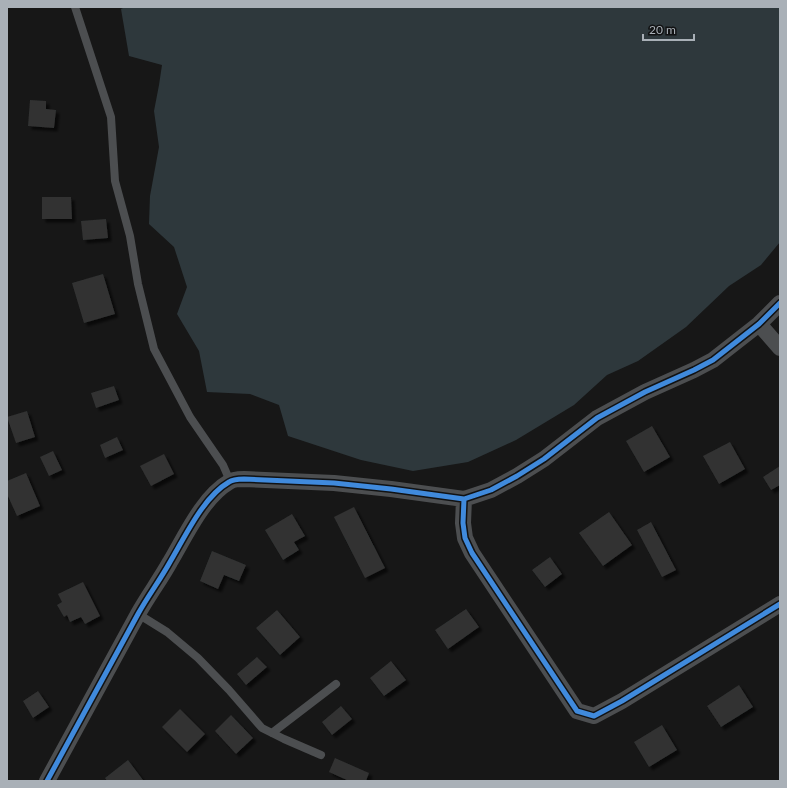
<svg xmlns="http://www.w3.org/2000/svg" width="787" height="788" font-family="Lato,sans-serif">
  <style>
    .water { fill: #2e383c }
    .building { fill: #313232; filter: url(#shadow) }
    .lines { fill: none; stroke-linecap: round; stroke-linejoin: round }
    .service { stroke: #4c4e50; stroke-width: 8 }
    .minor { stroke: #4c4e50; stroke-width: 16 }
    .cycleway-casing { stroke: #111213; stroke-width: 8 }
    .cycleway { stroke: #408adc; stroke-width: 5 }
  </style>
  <defs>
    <filter id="shadow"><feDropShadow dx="3.5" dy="3.5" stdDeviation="1" flood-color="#0009"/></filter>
  </defs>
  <rect width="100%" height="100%" fill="#171717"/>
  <path class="water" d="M125,7H780V242L761,265L729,286L686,327L638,361L607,375L574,405L516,440L468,462L413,471L361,460L288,436L279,405L250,394L207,392L199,351L177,314L187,287L174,247L149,224L150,196L159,147L154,111L159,85L162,65L129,56L121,9Z"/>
  <path class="building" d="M30,100L46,101V109L56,110L54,128L28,126Z
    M42,197H71L72,219H42Z
    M106,219L108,238L83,240L81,221Z
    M103,274L115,314L84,323L72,283Z
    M114,386L119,400L96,408L91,393Z
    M27,411L35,437L16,443L7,417Z
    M652,426L670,457L644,472L626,441Z
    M117,437L123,450L105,458L100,445Z
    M730,442L745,469L719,484L703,456Z
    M53,451L62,470L49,476L40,457Z
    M164,454L174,474L151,486L140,466Z
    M780,466V485L771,490L763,477Z
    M26,473L40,506L17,516L7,494V481Z
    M354,507L385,568L365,578L334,517Z
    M609,512L632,545L603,566L579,533Z
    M292,514L305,536L294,542L299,550L283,560L265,530Z
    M651,522L676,570L662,577L637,530Z
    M212,551L246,565L239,581L224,575L218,589L200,581Z
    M550,557L562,574L545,587L532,570Z
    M83,582L100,616L85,624L81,617L70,622L67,615L64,617L57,605L62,602L58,594Z
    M466,609L479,627L448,649L435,630Z
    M277,610L300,637L280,655L256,628Z
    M257,657L267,667L246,685L237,674Z
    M391,661L406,680L384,696L370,678Z
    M739,685L753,707L721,727L707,706Z
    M38,691L49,707L33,718L23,701Z
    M341,706L352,719L332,735L322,722Z
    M180,709L205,734L187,752L162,727Z
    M231,715L253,738L236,754L215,731Z
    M662,725L677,750L649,767L634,742Z
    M335,758L369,773L366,781H349L329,772Z
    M128,760L143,780L141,781H107L105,778Z"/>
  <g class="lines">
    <path class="service" d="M75,7L111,117L115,181L130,236L138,284L154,349L190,417L214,452L223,465L230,481
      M138,614L167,632L198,658L229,690L262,728L284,739L321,755
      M272,733L336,684"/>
    <path class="minor" d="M759,324L780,348
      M464,499L463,523L465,538L472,553L577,711L594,716L622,701L780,604
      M47,781L138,614C148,596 160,580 170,562C185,537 203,497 229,482C233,479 239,479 244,479L334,483L391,489L464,499L491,490L517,476L544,459L597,418L645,392L694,370L713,360L759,324L780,303"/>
    <g class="cycleway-casing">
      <path id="cycleway" d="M464,499L463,523L465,538L472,553L577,711L594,716L622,701L780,604
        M47,781L138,614C148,596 160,580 170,562C185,537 203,497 229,482C233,479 239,479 244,479L334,483L391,489L464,499L491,490L517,476L544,459L597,418L645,392L694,370L713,360L759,324L780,303"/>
    </g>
    <use href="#cycleway" class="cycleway"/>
  </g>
  <rect width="787" height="788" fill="none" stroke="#a9b0b7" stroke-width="16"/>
  <path d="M643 34v6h51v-6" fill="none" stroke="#a9b0b7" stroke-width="2"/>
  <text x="649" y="34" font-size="12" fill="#a9b0b7" stroke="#111213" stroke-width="3" paint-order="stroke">20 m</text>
</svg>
